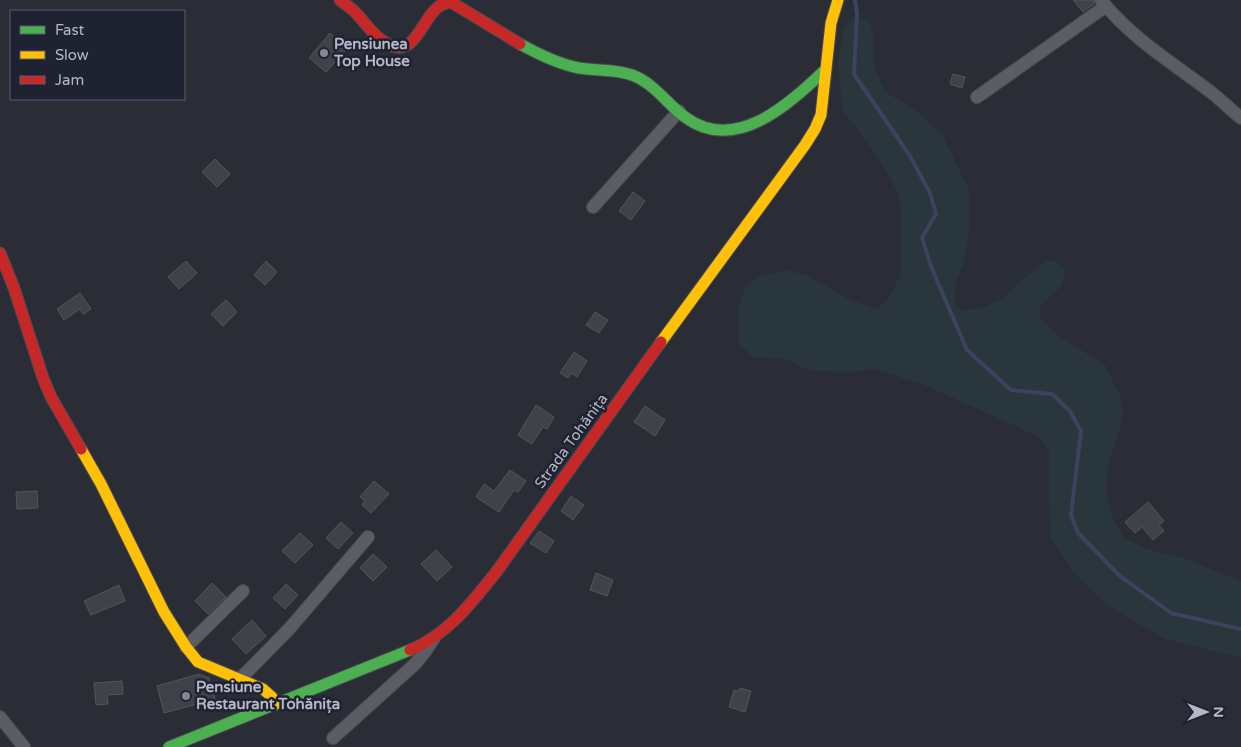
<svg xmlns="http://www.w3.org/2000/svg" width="1241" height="747" font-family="'Varela Round',sans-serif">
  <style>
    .green { fill: #29363c }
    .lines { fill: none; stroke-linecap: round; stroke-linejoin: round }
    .stream { stroke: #3b435e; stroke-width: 4 }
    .building { fill: #40424a; stroke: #53555d }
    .street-casing { stroke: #494a50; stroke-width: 14 }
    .fast-casing { stroke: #494a53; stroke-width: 13 }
    .slow-casing { stroke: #494a53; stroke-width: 13 }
    .jam-casing { stroke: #494a53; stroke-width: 13 }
    .street { stroke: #5b5c64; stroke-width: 12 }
    .fast { stroke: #4caf50; stroke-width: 11 }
    .slow { stroke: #ffc107; stroke-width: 11 }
    .jam { stroke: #c62828; stroke-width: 11 }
    .poi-dot { fill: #858794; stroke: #1f2230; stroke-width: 2 }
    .labels { text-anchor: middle; stroke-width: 5; stroke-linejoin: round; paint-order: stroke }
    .poi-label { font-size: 15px; font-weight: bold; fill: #b5b8c6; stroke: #1f2230; text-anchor: start }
    .street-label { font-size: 15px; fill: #b5b8c6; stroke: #1f2230 }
  </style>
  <rect width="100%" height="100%" fill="#2b2d36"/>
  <path class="green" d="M855,16L869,21L873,34L874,65L885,92L913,108L942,134L969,190V234L964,263L956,282L954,303L963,311L984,307L1004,298L1024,278L1046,261L1056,262L1065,268C1065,287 1056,292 1041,304L1039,317L1054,333L1105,365L1120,396L1123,415L1116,442L1108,462L1106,492L1113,518L1124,538L1147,549L1180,557L1241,581V658L1165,639L1110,607L1074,573L1051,540L1049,508V450L1037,436L927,386L876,369L846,372L808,370L785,359L753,357L739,343L738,310L746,284L763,275L787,270L808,276L847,298L876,309L887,300L901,275L902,222L898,192L875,153L842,109L838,62L844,28Z"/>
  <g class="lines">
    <path class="stream" d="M855,0L857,14L854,74L910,156L930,193L936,214L922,238L932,269L967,350L1011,390L1052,394L1070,411L1081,431L1071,515L1078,533L1120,576L1171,613L1241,629"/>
  </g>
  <path class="building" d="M1073,0H1093L1094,4L1083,12Z
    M330,33L342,44L340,47L345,51L326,72L309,58Z
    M953,74L965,77L962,88L950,84Z
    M215,159L230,174L217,187L202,172Z
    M633,192L645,201L631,220L619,211Z
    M186,261L197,273L179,289L168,277Z
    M266,261L277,272L265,285L254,275Z
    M80,293L91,309L83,314L80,309L64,320L57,309Z
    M226,300L237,312L223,326L211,314Z
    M595,312L608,320L599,333L586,325Z
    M574,352L587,361L577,377L571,373L568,378L560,373Z
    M536,405L554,417L547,429L543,427L532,444L518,435Z
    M645,406L665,420L655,436L634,422Z
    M510,470L526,481L518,492L514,490L499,512L476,497L484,484L494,491Z
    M374,481L389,494L371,513L362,505L365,501L360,497Z
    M37,491L38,508L17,509L16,492Z
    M571,496L584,505L573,520L561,511Z
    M1148,502L1164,521L1159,525L1164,531L1153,540L1142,527L1135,533L1125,522Z
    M341,522L353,533L338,549L326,538Z
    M539,531L554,541L546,553L530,543Z
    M300,533L313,545L295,563L282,551Z
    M436,550L452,567L437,581L421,564Z
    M373,554L387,567L373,581L360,568Z
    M596,573L613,580L607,596L590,590Z
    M212,583L226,597L208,614L195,601Z
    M286,584L298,595L285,609L273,598Z
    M119,585L125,601L91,615L84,601Z
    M252,620L266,636L246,654L232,639Z
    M199,674L209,678L215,699L164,713L157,686Z
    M122,681L123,694L107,695L108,704L96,705L94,683Z
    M740,688L751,691L745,712L729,707L734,690L739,691Z"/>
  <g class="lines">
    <g class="street-casing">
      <path id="street" d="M1101,0C1132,39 1173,63 1212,93C1222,101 1231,110 1241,118
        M977,97L1106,6
        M593,207L679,111
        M186,647L243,591
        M240,679L290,628L368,537
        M0,717L24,747
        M333,738L415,664L425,652L434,638"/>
    </g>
    <g class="fast-casing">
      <path id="fast" d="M520,44C538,54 558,64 579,68C597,71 615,69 632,75C654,83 667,104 685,117C736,155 790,103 826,69
        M169,747L410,650"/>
    </g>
    <g class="slow-casing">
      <path id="slow" d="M661,342L805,145L815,129L821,115L831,23L838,0
        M81,449L101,484L164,612L186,647L198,662L263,689L272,697L274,705"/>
    </g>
    <g class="jam-casing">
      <path id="jam" d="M340,0C345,4 351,8 355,12C365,22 373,36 386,43C414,60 421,21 437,8C441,4 445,3 451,2L520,44
        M0,253L14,288L43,378L51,397L81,449
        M410,650C448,635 473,601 497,571L661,342"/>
    </g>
    <use href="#street" class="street"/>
    <use href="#fast" class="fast"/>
    <use href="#slow" class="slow"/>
    <use href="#jam" class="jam"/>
  </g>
  <g class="poi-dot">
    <circle cx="324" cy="53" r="5"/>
    <circle cx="186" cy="696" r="5"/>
  </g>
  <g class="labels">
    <g class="poi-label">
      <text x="334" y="49">Pensiunea<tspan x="334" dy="17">Top House</tspan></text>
      <text x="196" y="692">Pensiune<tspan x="196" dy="17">Restaurant Tohănița</tspan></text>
    </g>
    <g class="street-label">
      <text transform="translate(571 441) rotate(-54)" y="5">Strada Tohănița</text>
    </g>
  </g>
  <rect x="10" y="10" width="175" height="90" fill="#1f2230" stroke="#5b5e6c"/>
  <rect x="20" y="26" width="25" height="8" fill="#4caf50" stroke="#5b5e6c"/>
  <text x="55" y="35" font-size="15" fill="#b5b8c6">Fast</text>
  <rect x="20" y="51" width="25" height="8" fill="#ffc107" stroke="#5b5e6c"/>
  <text x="55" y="60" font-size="15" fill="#b5b8c6">Slow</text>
  <rect x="20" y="76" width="25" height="8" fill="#c62828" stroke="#5b5e6c"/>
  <text x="55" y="85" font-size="15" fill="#b5b8c6">Jam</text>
  <g transform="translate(1206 712) rotate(90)" stroke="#1f2230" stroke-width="4" paint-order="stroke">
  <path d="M0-4L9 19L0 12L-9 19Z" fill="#b5b8c6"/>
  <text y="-8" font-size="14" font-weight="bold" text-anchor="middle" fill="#b5b8c6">N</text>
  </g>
</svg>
